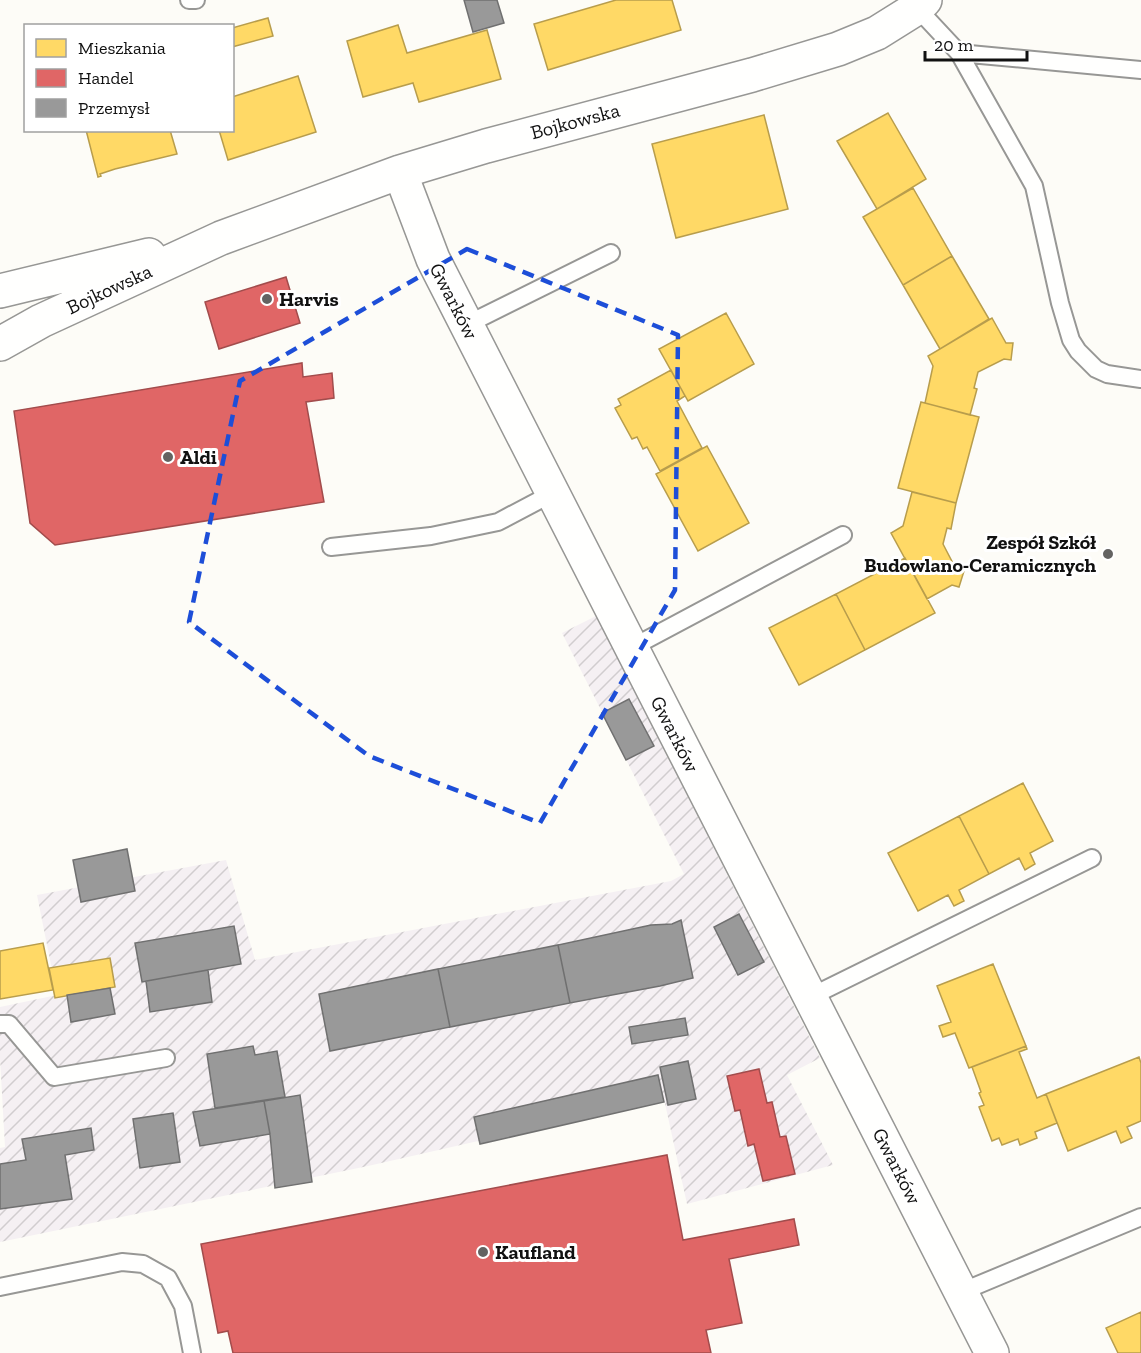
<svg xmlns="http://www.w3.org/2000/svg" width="1141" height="1353" font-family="'Zilla Slab',serif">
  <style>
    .industrial { fill: url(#industrial-furrows) }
    .homes { fill: #ffd966; stroke: #b89d4c; stroke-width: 1.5 }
    .shops { fill: #e06666; stroke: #a24c4c; stroke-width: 1.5 }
    .industry { fill: #999; stroke: #707070; stroke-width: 1.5 }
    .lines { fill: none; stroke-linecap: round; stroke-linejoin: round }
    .service-casing { stroke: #979795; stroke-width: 20 }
    .tertiary-casing { stroke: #979795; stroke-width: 36 }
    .service { stroke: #fffffe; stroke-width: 16 }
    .tertiary { stroke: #fffffe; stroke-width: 33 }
    .marked { fill: none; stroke: #1d4ed8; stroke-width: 4.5; stroke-dasharray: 12 8; stroke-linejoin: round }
    .poi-dot { fill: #646362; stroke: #fff; stroke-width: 2 }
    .labels { text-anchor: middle; stroke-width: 6; stroke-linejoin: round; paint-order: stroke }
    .street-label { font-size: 20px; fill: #111; stroke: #fff }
    .poi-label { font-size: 20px; font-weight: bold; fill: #111; stroke: #fff; text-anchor: start }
  </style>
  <defs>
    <pattern id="industrial-furrows" width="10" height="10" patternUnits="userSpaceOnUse" patternTransform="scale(1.5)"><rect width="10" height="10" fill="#f5f0f3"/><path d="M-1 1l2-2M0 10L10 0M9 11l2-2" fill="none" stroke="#d1cdcf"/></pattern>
  </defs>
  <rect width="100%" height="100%" fill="#fdfcf7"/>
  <path class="industrial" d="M596,616L820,1058L787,1075L833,1165L687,1204L664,1099L368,1166L0,1242V1148L5,1147L0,1058V1007L57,995L37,895L226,860L255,960L671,881L684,874L562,633Z"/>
  <path class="homes" d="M616,0H672L681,30L548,70L534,24Z
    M268,18L273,36L232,47V28Z
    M398,25L407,53L487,30L501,79L419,102L413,83L363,97L347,41Z
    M298,76L316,132L228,160L219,130H232V97Z
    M888,113L926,179L877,209L837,141Z
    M764,115L788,209L676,238L652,144Z
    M86,130H170L177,154L115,169L100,174L101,176L98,177Z
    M913,188L952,256L903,285L863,217Z
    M952,256L989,319L940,349L903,285Z
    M726,313L754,364L688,401L659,349Z
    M992,318L1006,343H1013L1011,360L1004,359L978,372L974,388L977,389L970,415L925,403L933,366L928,356Z
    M671,370L685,396L677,401L702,448L660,471L647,447L643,449L637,437L632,439L615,408L621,405L618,399Z
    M921,402L979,417L956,503L898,488Z
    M707,446L749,523L698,551L656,474Z
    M912,492L956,503L951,529L947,528L943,544L956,569L964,571L959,587L952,585L927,599L891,533L903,526Z
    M905,558L935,613L865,650L836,594Z
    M836,594L865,650L799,685L769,628Z
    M1023,783L1053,841L1030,853L1035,864L1025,870L1019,858L989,874L959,816Z
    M959,816L989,874L959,890L964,901L954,906L948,895L918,911L888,853Z
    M43,943L53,990L0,999V951Z
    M110,958L115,987L55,998L49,968Z
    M993,964L1026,1046L969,1068L955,1033L943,1037L939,1026L951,1022L937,986Z
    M1026,1046L1027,1049L1019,1052L1037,1098L1046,1094L1057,1123L1035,1132L1037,1138L1020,1145L1018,1139L1002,1145L999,1138L992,1141L979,1107L984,1105L979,1093L981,1092L972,1067Z
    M1139,1057L1141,1063V1121L1127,1127L1132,1138L1121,1143L1116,1131L1068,1151L1046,1094Z
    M1141,1312V1353H1118L1106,1328Z"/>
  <path class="shops" d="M286,277L300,323L219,349L205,302Z
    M302,363L303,377L332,373L334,398L306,402L324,502L55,545L30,523L14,411Z
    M759,1069L767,1103L772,1102L780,1137L786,1136L795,1174L763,1181L754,1144L748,1146L740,1110L735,1111L727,1076Z
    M667,1155L683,1240L794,1219L799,1245L729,1259L742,1323L706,1330L711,1353H233L228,1331L218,1333L201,1244Z"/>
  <path class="industry" d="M464,0H497L504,23L473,32Z
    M629,699L654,746L626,760L602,713Z
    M127,849L135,891L81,902L73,860Z
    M739,914L764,962L738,975L714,927Z
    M681,920L693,978L660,986L570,1003L558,945L651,925L672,924Z
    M234,926L241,964L142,982L135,943Z
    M558,945L570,1003L450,1027L438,969Z
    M438,969L450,1027L330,1051L319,994Z
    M208,970L212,1002L150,1012L146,981Z
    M110,988L115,1014L71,1022L67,995Z
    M685,1018L688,1035L632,1044L629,1027Z
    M253,1046L255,1055L277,1051L285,1097L215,1108L207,1054Z
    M688,1061L696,1099L668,1105L660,1067Z
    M658,1075L664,1102L480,1144L474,1117Z
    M300,1095L312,1182L275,1188L270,1134L264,1101Z
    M264,1101L270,1134L200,1146L193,1112Z
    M173,1113L180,1162L140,1168L133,1119Z
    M91,1128L94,1150L65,1155L72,1199L0,1209V1164L26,1160L22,1139Z"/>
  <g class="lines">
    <g class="service-casing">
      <path id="service" d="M189,0H196
        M917,8L959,53L1034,186L1060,303L1071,340L1078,351L1096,369L1107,374L1141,379
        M959,53L1141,70
        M466,325L611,253
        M331,547L431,536L498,522L551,494
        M631,648L843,535
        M810,997L1092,858
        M0,1024H9L54,1077L166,1058
        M0,1287L122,1262L143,1264L168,1278L183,1306L192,1353
        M961,1292L1141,1217"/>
    </g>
    <g class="tertiary-casing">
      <path id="tertiary" d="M400,172L433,259L992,1353
        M0,291L149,255
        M0,344L41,321L221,238L400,172L486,146L752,75L838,49L877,33L917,8L925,0"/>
    </g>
    <use href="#service" class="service"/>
    <use href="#tertiary" class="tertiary"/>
  </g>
  <path class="marked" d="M467,249L678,335L675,590L540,823L369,756L189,622L240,381Z"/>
  <g class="poi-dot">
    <circle cx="267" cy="299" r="6"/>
    <circle cx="168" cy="457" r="6"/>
    <circle cx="1108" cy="554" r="6"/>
    <circle cx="483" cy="1252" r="6"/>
  </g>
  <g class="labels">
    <g class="street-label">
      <text transform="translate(575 121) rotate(-15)" y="7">Bojkowska</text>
      <text transform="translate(109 289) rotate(-25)" y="7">Bojkowska</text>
      <text transform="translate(454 301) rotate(63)" y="7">Gwarków</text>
      <text transform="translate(675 734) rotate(63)" y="7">Gwarków</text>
      <text transform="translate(897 1166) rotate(63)" y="7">Gwarków</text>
    </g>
    <g class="poi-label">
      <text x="279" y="306">Harvis</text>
      <text x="180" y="464">Aldi</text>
      <text x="1096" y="549" text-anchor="end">Zespół Szkół<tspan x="1096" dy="23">Budowlano-Ceramicznych</tspan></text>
      <text x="495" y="1259">Kaufland</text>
    </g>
  </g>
  <rect x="24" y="24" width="210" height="108" fill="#ffffff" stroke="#a0a0a0" stroke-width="1.5"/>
  <rect x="36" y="39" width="30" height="18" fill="#ffd966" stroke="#a0a0a0" stroke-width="1.5"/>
  <text x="78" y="54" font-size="18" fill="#111111">Mieszkania</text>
  <rect x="36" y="69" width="30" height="18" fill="#e06666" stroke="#a0a0a0" stroke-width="1.5"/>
  <text x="78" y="84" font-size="18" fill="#111111">Handel</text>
  <rect x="36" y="99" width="30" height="18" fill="#999999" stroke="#a0a0a0" stroke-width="1.5"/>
  <text x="78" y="114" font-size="18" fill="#111111">Przemysł</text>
  <path d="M925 51v9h102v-9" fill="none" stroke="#111111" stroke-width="3"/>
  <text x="934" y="51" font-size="18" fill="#111111" stroke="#ffffff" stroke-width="4.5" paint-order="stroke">20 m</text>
</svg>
